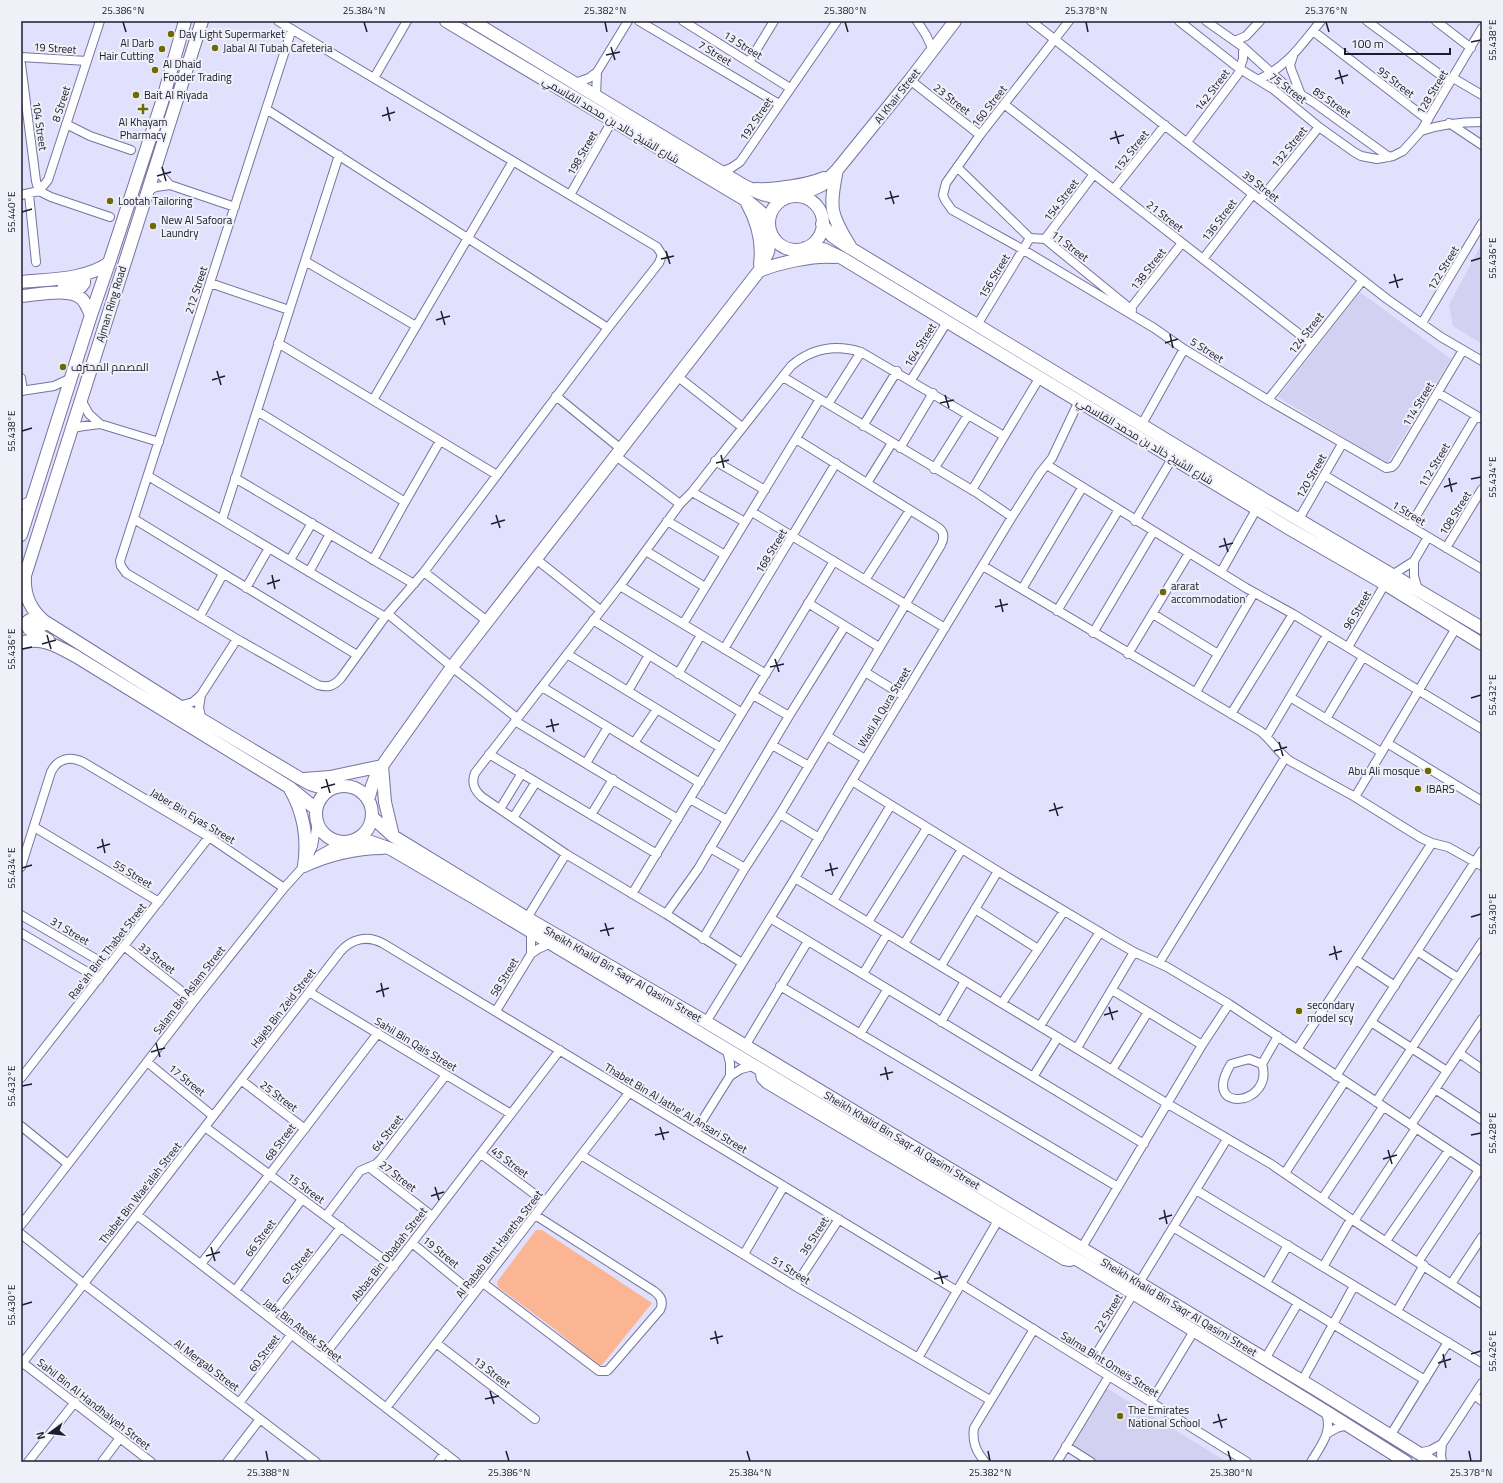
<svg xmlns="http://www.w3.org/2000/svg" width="1503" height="1483" font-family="Georgia,Cairo,serif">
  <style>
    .built { fill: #d2d1f1 }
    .green { fill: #fbb592 }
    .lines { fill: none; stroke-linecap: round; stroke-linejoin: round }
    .street-casing { stroke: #77749f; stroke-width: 10 }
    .secondary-casing { stroke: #77749f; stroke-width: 14 }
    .street { stroke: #fff; stroke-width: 8 }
    .secondary { stroke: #fff; stroke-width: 12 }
    .ticks { fill: none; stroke: #1e1d2e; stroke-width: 1.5 }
    .poi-dot { fill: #6d6a05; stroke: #f0f0f9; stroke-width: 1.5 }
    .labels { text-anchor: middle; stroke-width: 4; stroke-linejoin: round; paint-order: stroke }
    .poi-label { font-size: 11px; fill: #1e1d2e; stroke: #f0f0f9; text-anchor: start }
    .street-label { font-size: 11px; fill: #1e1d2e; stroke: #f0f0f9 }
    .neatline { fill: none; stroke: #1e1d2e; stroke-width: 1.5 }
    .ticks-label { font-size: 10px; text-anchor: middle; fill: #1e1d2e }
  </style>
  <rect width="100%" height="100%" fill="#e1e0fd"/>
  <path class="built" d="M1482,243V344L1453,326L1449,305Z
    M1360,292L1451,359L1387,464L1278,397Z
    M1105,1387L1227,1462H1099L1070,1446Z"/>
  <path class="green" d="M536,1230H542L652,1303L602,1365H598L552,1327L498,1287L497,1282Z"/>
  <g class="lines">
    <g class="street-casing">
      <path id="street" d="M278,21L657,247L662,255L659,263L608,328L424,572L385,617L341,678C334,686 328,688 318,685L237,639L126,573L121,566L120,561L292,29
        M639,21L779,104
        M683,21L790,88
        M917,21L926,35L933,50
        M1031,21L1387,299L1441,337L1482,361
        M1069,21L980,135L946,183L943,195L945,200L952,210L1022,249L1154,328L1184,349L1268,400L1386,468L1392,467L1395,464L1463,350
        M1179,21L1240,69L1273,89L1319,127L1354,152L1361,156L1377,159L1393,156L1403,151L1421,131L1482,28
        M1206,21L1243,47L1285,85L1313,102L1389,157
        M1367,21L1450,82
        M1436,21L1471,48
        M1313,31L1428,120
        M1235,41L1246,36L1260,21
        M1293,56L1290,65L1291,69L1301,95
        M21,57L87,61
        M749,62L774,21
        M21,64L36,181L39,191
        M374,78L407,21
        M1453,78L1482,95
        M910,80L980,135
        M1258,80C1290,64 1299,47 1321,21
        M575,83L589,78L597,72L628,21
        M596,96L597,72
        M1004,104L1312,344
        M266,109L608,328
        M1449,123L1482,145
        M66,124L90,136L131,150
        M1421,131C1441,124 1460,122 1482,122
        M1187,142L1238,74L1243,59V47
        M156,166L160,174L170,185
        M957,167L1030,238L1045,239L1132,310
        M721,172L731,168L740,162L837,21
        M1114,189L1165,125
        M39,191L51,197L110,217
        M147,191L156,187L170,185L235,207
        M29,194L36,262
        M21,195L39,191L48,180L100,21
        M570,195L612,121
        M1260,200L1319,127
        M1045,239L1094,174
        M1203,259L1253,194
        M305,261L416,326
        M210,283L289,310
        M1130,309L1182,243
        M1422,323L1482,223
        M977,325L1030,238
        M278,343L497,475
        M677,376L742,427
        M783,377L977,493L1012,517
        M21,378L23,391
        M911,380L947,322
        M21,391L54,386L71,378
        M1438,393L1482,419
        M556,396L621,449
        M81,400L89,414L100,424
        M373,400L513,161
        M1268,400L1362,281
        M828,404L861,352
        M257,411L405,502
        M1142,424L1184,349
        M863,426L897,371
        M72,428L84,426L100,424L159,442
        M900,448L933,393
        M616,456L680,504
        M715,461L765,490
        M1047,465L1246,588L1293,614L1482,729
        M934,469L968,415
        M1324,475L1482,569
        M148,476L385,617
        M235,478L414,584
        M867,483L892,443
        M972,490L1040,377
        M692,492L745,522
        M21,505L32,500
        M752,512L945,628
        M134,519L357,655
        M1299,519L1342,444
        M222,520L339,155
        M667,521L725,555
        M1135,521L1173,457
        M1410,526L1476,416
        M1446,548L1482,489
        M646,551L705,587
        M536,559L600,610
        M290,560L312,523
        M373,560L405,502L440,441
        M1414,561V576L1418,590
        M983,566L1260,731C1272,740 1278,753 1290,761L1355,797L1421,838L1432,843L1448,847L1482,866
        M309,572L330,534
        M424,572L487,621
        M1221,572L1257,508
        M1392,575L1414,561L1428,537
        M865,580L910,510
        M620,586L766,674
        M246,588L269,548
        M1022,589L1082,488
        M808,603L879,647
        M1057,611L1118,511
        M388,614L452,667L517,718
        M1153,614L1218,654
        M200,616L223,574
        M593,620L742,713
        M683,624L820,399
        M1093,633L1153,532
        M1348,647L1385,584
        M724,649L836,463
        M567,654L721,748
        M1128,654L1189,553
        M865,672L904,696
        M678,674L701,635
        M542,687L700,783
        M628,691L649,655
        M1196,692L1254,593
        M201,695L199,708L202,721
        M753,695L789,716
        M1290,697L1381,752
        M179,706L193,702L201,695L237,639
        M1231,714L1293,614
        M1326,719L1363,657
        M515,721L678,819
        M827,736L865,759
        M1267,736L1327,635
        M634,743L657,709
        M1387,743L1482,801
        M772,745L809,766
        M489,754L657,854
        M586,763L608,727
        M852,781L1009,878L1113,940L1134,952L1167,967L1229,1004L1482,1172
        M1355,797L1456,628
        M690,799L727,820
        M500,809L522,773
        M780,814L819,838
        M591,815L613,779
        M513,818L536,782
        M34,827L159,902
        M710,848L745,868
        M319,855L342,842
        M21,867L51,772C58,758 70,756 83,762L209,837L284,888
        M795,878L1168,1104L1271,1164L1354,1221L1482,1304
        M632,894L834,561
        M833,901L891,805
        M975,909L1038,949
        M666,914L698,869L789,716L845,626
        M21,915L108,966
        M527,918L566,854
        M770,918L1144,1144
        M868,922L927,828
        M21,933L99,979
        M531,933V954
        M703,939L745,868L780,814L941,545C944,539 945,533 939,528L796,439
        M904,944L962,849
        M124,946L194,1001
        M1417,951L1458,978
        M1356,960L1395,986
        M742,963L666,914L566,854L482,797C474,790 471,783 475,773L620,586L680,504L692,492L791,366C812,348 835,344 861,352L1004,436
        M1159,963L1285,758
        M941,966L998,871
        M863,974L887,934
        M780,986L1118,1187
        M1112,990L1202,1045
        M309,992L511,1114
        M1002,1003L1064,911
        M496,1011L531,954L538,949L549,944
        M706,1022L795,878L852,781L1012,517L1040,473L1052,458L1079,401
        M941,1022L965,981
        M1371,1022L1447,1071
        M1040,1026L1100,932
        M860,1034L887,990
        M745,1046L808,941
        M1077,1048L1134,952
        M1298,1048L1432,843
        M1459,1053L1482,1069
        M147,1062L213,1116
        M1262,1064L1249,1059L1231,1064C1199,1115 1275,1106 1262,1064L1278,1036
        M759,1069L761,1079L766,1084L1064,1261L1070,1262L1077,1260
        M1112,1070L1148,1012
        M730,1076L741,1069L753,1066
        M1336,1076L1482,851
        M1033,1077L1058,1037
        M21,1078L209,837
        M241,1080L305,1129
        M1435,1089L1482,1120
        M1376,1102L1482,942
        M1411,1125L1482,1019
        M21,1126L68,1164
        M205,1127L394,1267
        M695,1132L730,1076V1063L727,1050
        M481,1154L545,1202
        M581,1155L795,1286L990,1400
        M369,1167L432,1216
        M1285,1173L1345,1081
        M1196,1190L1482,1363
        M1322,1199L1383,1107
        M137,1215L456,1462
        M326,1216L360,1171L376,1164L381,1159L446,1075
        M1354,1221L1416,1128
        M21,1225L194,1001L284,888L304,866L313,846L317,823
        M1173,1227L1425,1380
        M21,1234L84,1284L316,1462
        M1386,1241L1449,1150
        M412,1243L474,1294
        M1081,1249L1202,1045L1229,1004
        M744,1254L784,1186
        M1418,1262L1479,1170
        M201,1264L378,1033
        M1323,1267L1351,1219
        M483,1283L599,1371H607L610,1368L660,1310C664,1302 661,1296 654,1291L535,1215
        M1139,1283L1227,1139
        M1266,1283L1288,1245
        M961,1284L1247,1462
        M1451,1284L1482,1237
        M795,1286L839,1219
        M235,1291L302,1199
        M1397,1311L1424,1265
        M270,1318L341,1227
        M436,1343L535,1419
        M322,1358L412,1243L560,1050
        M918,1358L1000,1217
        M1265,1359L1298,1303
        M23,1363L151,1462
        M1090,1364L1133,1294
        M21,1365L340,952C352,938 368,935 384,944L957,1291
        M1302,1381L1354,1286
        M1474,1395L1482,1401
        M1151,1402L1194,1331
        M239,1403L291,1335
        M386,1408L629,1093
        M1328,1433L1337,1428L1348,1425
        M1390,1436L1448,1342
        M1066,1446L1091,1462
        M1418,1453L1431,1450L1442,1444L1482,1383
        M28,1462L75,1402
        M102,1462L120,1438
        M227,1462L260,1419
        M438,1462L445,1453
        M985,1462C976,1451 972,1442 974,1428L1034,1329
        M1057,1462L1109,1376
        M1311,1462C1321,1445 1334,1431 1325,1411
        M1442,1462L1441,1455L1442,1444"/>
    </g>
    <g class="secondary-casing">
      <path id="secondary" d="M446,21L749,202L762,213L769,225
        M472,21L741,184C756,192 769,199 787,197
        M837,170C829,207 830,214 850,246
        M756,189C774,190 807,185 824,178
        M799,196L822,185L837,170L910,80L955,21
        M769 223a27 27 0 1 1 54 0a27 27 0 1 1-54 0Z
        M747,203C757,221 763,242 760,264
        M822,224L832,236L842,243L1262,498L1482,628
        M805,248L823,249L842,258L1290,529L1385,584L1482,644
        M759,271C778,263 814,255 834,257
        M21,282C50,279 85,280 109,263
        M63,289L81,287L84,283V274
        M21,296C37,295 70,287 82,299C86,303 88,309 91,315
        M21,535L91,315L109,263L162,102L185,21
        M25,578C24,596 31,610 44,621L179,706L301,779L310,784L329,790
        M21,588L202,21
        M43,625L32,619L28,621L27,624L29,629L48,640
        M21,643C42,636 59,647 77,657L289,787L316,809
        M382,766L385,802L393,836
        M304,779L330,777L382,766
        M316 814a28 28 0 1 1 56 0a28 28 0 1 1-56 0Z
        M290,789C304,813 308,839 304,866
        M368,800L372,786L377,773L452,667L759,271L768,252L771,233
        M372,817L393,836L527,918L706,1022L1317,1390L1433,1462
        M360,837L371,842L391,849L490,907L1136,1295L1325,1411L1406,1462
        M304,866C327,855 356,848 382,848"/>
    </g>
    <use href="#street" class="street"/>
    <use href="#secondary" class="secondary"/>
  </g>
  <path class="ticks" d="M123,22L126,32M364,22L367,32M605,22L607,32M845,22L848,32M1086,22L1088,32M1326,22L1329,32M1471,42L1481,40M611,47L615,60M606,55L620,52M1339,70L1343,84M1335,79L1348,75M387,107L390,121M382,116L395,112M1115,131L1119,144M1110,139L1124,135M162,167L166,181M157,176L171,172M890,191L894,204M885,199L899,196M22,212L32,209M666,251L670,264M661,259L674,256M1471,261L1481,258M1394,274L1398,288M1389,283L1403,279M441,311L445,325M436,320L450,316M1170,334L1173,348M1165,343L1178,339M217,371L221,385M212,380L225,376M945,395L949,408M940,403L954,400M22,431L32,428M721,455L724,468M716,463L729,460M1449,478L1452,492M1471,479L1481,477M1444,487L1457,483M496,515L500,528M491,524L505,520M1224,538L1228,552M1219,547L1233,543M272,575L275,589M267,584L280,580M1000,599L1003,612M995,607L1008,604M47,635L51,649M42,644L56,640M22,649L32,647M775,659L779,672M770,667L784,664M1471,698L1481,695M551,719L554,732M546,727L559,724M1279,742L1283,756M1274,751L1287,747M326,779L330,793M321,788L335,784M1054,803L1058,816M1049,811L1063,807M102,839L105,853M97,848L110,844M830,863L833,876M22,868L32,865M825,871L838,868M1471,917L1481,914M605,923L609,936M600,931L614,928M1334,946L1337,960M1329,955L1342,951M381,983L384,997M376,992L389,988M1109,1007L1113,1020M1104,1015L1118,1011M156,1043L160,1057M151,1052L165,1048M885,1067L888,1080M880,1075L893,1072M22,1086L32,1084M660,1127L664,1140M655,1135L669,1132M1471,1135L1481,1133M1388,1150L1392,1164M1383,1159L1397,1155M435,1187L439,1200M431,1196L444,1192M1164,1210L1167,1224M1159,1219L1172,1215M211,1247L215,1261M206,1256L220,1252M939,1271L943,1284M934,1279L948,1276M22,1305L32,1302M715,1331L718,1344M710,1339L723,1336M1443,1354L1446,1368M1471,1354L1481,1351M1438,1363L1451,1359M490,1391L494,1404M485,1399L499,1396M1218,1414L1222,1428M1213,1423L1227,1419M266,1451L268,1461M506,1451L509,1461M747,1451L750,1461M988,1451L990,1461M1228,1451L1231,1461M1469,1451L1471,1461"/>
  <g class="poi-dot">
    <circle cx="171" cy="34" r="4"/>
    <circle cx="215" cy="48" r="4"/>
    <circle cx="162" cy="49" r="4"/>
    <circle cx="155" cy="70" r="4"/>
    <circle cx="136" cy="95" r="4"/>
    <path d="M141 103h4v4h4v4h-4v4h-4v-4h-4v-4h4z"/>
    <circle cx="110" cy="201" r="4"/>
    <circle cx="153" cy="226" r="4"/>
    <circle cx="63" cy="367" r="4"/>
    <circle cx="1163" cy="592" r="4"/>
    <circle cx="1428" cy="771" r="4"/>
    <circle cx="1418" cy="789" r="4"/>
    <circle cx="1299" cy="1011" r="4"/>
    <circle cx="1120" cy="1416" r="4"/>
  </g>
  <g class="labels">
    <g class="poi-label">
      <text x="179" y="38">Day Light Supermarket</text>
      <text x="154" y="47" text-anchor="end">Al Darb<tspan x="154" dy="13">Hair Cutting</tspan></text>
      <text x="223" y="52">Jabal Al Tubah Cafeteria</text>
      <text x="163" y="68">Al Dhaid<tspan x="163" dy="13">Fooder Trading</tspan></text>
      <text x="144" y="99">Bait Al Riyada</text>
      <text x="143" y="126" text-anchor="middle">Al Khayam<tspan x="143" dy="13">Pharmacy</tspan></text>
      <text x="118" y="205">Lootah Tailoring</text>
      <text x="161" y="224">New Al Safoora<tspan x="161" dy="13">Laundry</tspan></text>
      <text x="71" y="371">المصمم المحترف</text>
      <text x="1171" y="590">ararat<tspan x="1171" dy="13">accommodation</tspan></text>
      <text x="1420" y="775" text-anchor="end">Abu Ali mosque</text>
      <text x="1426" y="793">IBARS</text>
      <text x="1307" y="1009">secondary<tspan x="1307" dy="13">model scy</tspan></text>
      <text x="1128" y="1414">The Emirates<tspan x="1128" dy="13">National School</tspan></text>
    </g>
    <g class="street-label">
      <text transform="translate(743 45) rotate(32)" y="4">13 Street</text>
      <text transform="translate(55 48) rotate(4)" y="4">19 Street</text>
      <text transform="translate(715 53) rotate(31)" y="4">7 Street</text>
      <text transform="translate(1396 82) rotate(38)" y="4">95 Street</text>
      <text transform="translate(1288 88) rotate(37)" y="4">75 Street</text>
      <text transform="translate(1212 90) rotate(-53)" y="4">142 Street</text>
      <text transform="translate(1432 92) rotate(-59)" y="4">128 Street</text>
      <text transform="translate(897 96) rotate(-52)" y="4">Al Khair Street</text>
      <text transform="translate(952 99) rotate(38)" y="4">23 Street</text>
      <text transform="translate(1332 102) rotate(35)" y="4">85 Street</text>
      <text transform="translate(61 104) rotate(-72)" y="4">8 Street</text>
      <text transform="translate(989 106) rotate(-52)" y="4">160 Street</text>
      <text transform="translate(756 119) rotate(-56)" y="4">192 Street</text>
      <text transform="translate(611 120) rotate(31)" y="4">شارع الشيخ خالد بن محمد القاسمي</text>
      <text transform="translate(40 126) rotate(82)" y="4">104 Street</text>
      <text transform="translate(1289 147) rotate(-51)" y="4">132 Street</text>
      <text transform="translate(1131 151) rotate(-52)" y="4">152 Street</text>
      <text transform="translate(582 153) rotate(-60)" y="4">198 Street</text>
      <text transform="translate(1261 186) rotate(38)" y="4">39 Street</text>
      <text transform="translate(1061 200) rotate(-53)" y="4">154 Street</text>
      <text transform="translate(1165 216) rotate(38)" y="4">21 Street</text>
      <text transform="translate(1219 220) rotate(-53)" y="4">136 Street</text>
      <text transform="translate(1070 246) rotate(37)" y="4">11 Street</text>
      <text transform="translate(1443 268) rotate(-59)" y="4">122 Street</text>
      <text transform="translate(1148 269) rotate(-52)" y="4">138 Street</text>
      <text transform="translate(994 276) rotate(-59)" y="4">156 Street</text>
      <text transform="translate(196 290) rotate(-72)" y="4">212 Street</text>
      <text transform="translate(111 304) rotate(-73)" y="4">Ajman Ring Road</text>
      <text transform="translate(1306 333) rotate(-52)" y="4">124 Street</text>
      <text transform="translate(920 345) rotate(-58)" y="4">164 Street</text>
      <text transform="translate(1207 350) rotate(32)" y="4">5 Street</text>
      <text transform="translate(1418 404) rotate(-59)" y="4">114 Street</text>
      <text transform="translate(1145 441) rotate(31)" y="4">شارع الشيخ خالد بن محمد القاسمي</text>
      <text transform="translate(1434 465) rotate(-59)" y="4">112 Street</text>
      <text transform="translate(1311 476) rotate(-60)" y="4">120 Street</text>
      <text transform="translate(1409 513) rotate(31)" y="4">1 Street</text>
      <text transform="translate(1455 513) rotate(-58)" y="4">108 Street</text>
      <text transform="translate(771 551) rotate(-59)" y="4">168 Street</text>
      <text transform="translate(1357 610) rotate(-59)" y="4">96 Street</text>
      <text transform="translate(884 707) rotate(-59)" y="4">Wadi Al Qura Street</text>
      <text transform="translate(193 816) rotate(31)" y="4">Jaber Bin Eyas Street</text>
      <text transform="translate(133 874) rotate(31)" y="4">55 Street</text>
      <text transform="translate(70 931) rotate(31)" y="4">31 Street</text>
      <text transform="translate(107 951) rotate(-52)" y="4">Rae'ah Bint Thabet Street</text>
      <text transform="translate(157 958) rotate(38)" y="4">33 Street</text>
      <text transform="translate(623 974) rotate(30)" y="4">Sheikh Khalid Bin Saqr Al Qasimi Street</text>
      <text transform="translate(504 977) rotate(-58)" y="4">58 Street</text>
      <text transform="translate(189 990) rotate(-52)" y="4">Salam Bin Aslam Street</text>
      <text transform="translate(283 1008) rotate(-52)" y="4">Hajeb Bin Zeid Street</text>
      <text transform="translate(416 1044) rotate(31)" y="4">Sahil Bin Qais Street</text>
      <text transform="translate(187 1080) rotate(39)" y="4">17 Street</text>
      <text transform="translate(279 1096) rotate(37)" y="4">25 Street</text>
      <text transform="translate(676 1108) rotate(31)" y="4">Thabet Bin Al Jathe' Al Ansari Street</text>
      <text transform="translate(387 1133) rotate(-52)" y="4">64 Street</text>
      <text transform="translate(902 1140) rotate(31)" y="4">Sheikh Khalid Bin Saqr Al Qasimi Street</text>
      <text transform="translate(280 1142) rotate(-53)" y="4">68 Street</text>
      <text transform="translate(510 1162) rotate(37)" y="4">45 Street</text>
      <text transform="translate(398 1176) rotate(38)" y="4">27 Street</text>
      <text transform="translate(306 1188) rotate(36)" y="4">15 Street</text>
      <text transform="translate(140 1193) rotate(-52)" y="4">Thabet Bin Wae'alah Street</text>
      <text transform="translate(814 1236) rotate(-57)" y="4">36 Street</text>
      <text transform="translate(260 1238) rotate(-54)" y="4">66 Street</text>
      <text transform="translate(499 1244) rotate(-52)" y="4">Al Rabab Bint Haretha Street</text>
      <text transform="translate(441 1252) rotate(39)" y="4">19 Street</text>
      <text transform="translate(389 1254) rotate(-52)" y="4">Abbas Bin Obadah Street</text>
      <text transform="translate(297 1266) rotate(-52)" y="4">62 Street</text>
      <text transform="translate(791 1270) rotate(32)" y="4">51 Street</text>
      <text transform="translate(1179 1307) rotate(31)" y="4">Sheikh Khalid Bin Saqr Al Qasimi Street</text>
      <text transform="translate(1108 1313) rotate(-58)" y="4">22 Street</text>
      <text transform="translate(303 1330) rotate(38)" y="4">Jabr Bin Ateek Street</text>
      <text transform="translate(264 1353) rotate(-53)" y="4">60 Street</text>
      <text transform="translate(1110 1364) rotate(32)" y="4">Salma Bint Omeis Street</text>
      <text transform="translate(207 1365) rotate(37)" y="4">Al Mergab Street</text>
      <text transform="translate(492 1372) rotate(37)" y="4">13 Street</text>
      <text transform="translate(94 1404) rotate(38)" y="4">Sahil Bin Al Handhalyeh Street</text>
    </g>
  </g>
  <rect width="1503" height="1483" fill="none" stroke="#f0f0f9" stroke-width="44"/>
  <g transform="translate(50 1433) rotate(255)" stroke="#f0f0f9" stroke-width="3" paint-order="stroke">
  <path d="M0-3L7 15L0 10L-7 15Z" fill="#1e1d2e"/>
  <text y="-6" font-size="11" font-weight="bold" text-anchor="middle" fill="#1e1d2e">N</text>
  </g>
  <path d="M1345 48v6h105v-6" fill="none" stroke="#1e1d2e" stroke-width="2"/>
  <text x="1351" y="48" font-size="12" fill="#1e1d2e" stroke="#f0f0f9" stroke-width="3" paint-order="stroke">100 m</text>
  <rect x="22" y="22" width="1459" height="1439" class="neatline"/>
  <g class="ticks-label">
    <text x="123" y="14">25.386°N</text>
    <text x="364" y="14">25.384°N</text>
    <text x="605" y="14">25.382°N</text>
    <text x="845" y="14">25.380°N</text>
    <text x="1086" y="14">25.378°N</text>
    <text x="1326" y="14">25.376°N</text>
    <text transform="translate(1492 40) rotate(-90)" y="4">55.438°E</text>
    <text transform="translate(11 212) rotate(-90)" y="4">55.440°E</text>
    <text transform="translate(1492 258) rotate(-90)" y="4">55.436°E</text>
    <text transform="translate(11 431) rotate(-90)" y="4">55.438°E</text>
    <text transform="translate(1492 477) rotate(-90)" y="4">55.434°E</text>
    <text transform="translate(11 649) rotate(-90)" y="4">55.436°E</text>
    <text transform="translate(1492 695) rotate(-90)" y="4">55.432°E</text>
    <text transform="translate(11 868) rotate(-90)" y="4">55.434°E</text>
    <text transform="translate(1492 914) rotate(-90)" y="4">55.430°E</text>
    <text transform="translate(11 1086) rotate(-90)" y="4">55.432°E</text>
    <text transform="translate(1492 1133) rotate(-90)" y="4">55.428°E</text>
    <text transform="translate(11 1305) rotate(-90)" y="4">55.430°E</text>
    <text transform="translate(1492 1351) rotate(-90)" y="4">55.426°E</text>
    <text x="268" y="1476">25.388°N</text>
    <text x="509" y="1476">25.386°N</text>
    <text x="750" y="1476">25.384°N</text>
    <text x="990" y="1476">25.382°N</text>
    <text x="1231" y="1476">25.380°N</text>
    <text x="1471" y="1476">25.378°N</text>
  </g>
</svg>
